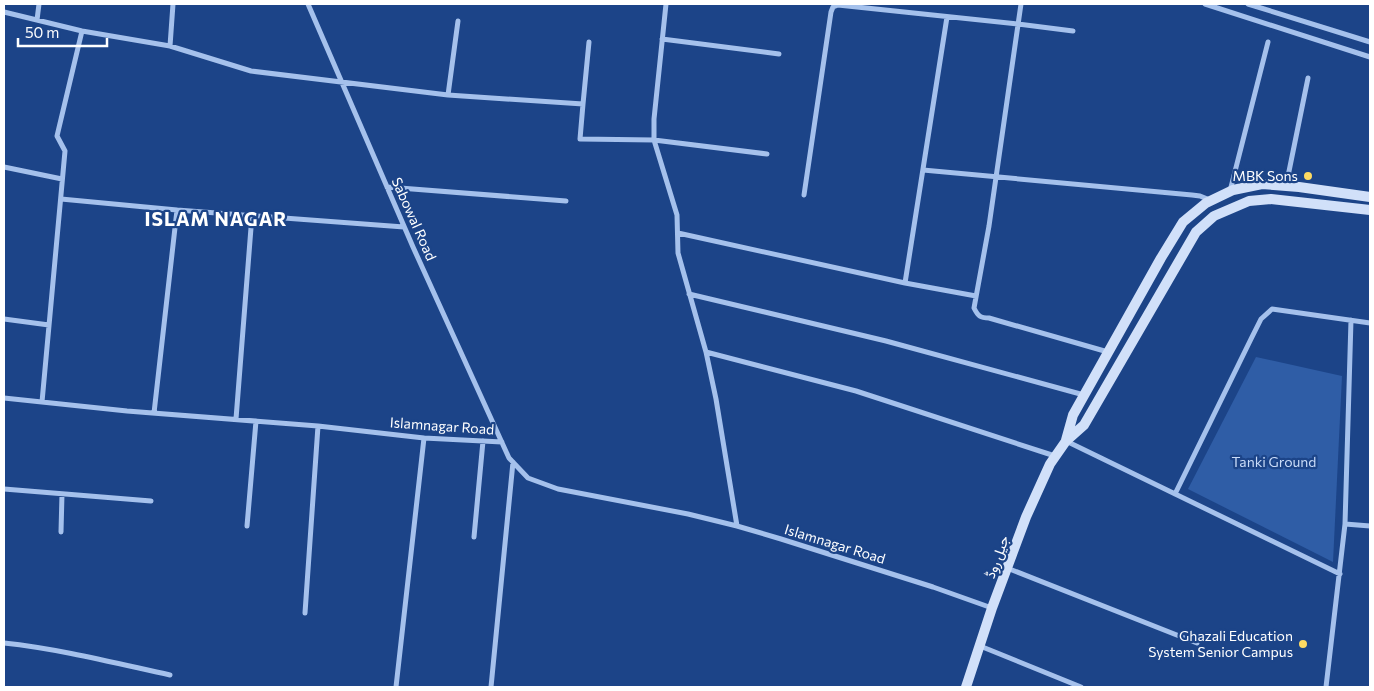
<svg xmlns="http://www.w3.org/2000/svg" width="1374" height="691" font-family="Commissioner,Vazirmatn,sans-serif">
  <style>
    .green { fill: #2f5da6 }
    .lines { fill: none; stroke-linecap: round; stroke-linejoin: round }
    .minor { stroke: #a5c1ec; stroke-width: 5 }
    .secondary { stroke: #d1e0f9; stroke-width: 10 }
    .poi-dot { fill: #fdda62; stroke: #1c4488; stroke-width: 2 }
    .labels { text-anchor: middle; stroke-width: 4.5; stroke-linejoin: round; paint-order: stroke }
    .poi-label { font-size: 14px; fill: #fff; stroke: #1c4488; text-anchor: end }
    .street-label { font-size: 14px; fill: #fff; stroke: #1c4488 }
    .park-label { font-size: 14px; fill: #cadcf9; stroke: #1c4488 }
    .district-label { font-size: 19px; font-weight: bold; letter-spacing: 1px; fill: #fff; stroke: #1c4488 }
  </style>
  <rect width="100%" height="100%" fill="#1c4488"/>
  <path class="green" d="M1256,357L1342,376L1333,562L1188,489Z"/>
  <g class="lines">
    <path class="minor" d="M308,4L413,247L509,458L528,478L558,489L688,514L737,526L781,539L933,587L992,608
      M666,4L654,119V140L677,215L678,253L706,352L716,399L737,526
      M1021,4L989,226L974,308C978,316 980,318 989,318L1108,352
      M1205,4L1370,57
      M1248,4L1370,42
      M4,12L82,31L170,46L251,71L448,95L458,21
      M37,20L39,4
      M662,39L779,54
      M170,46L173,4
      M448,95L583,104L589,42
      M583,104L580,139L654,140L767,154
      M4,167L62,179
      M923,170L1192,195L1200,196L1210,200
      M1286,186L1308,78
      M387,187L566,201
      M1230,191L1268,42
      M804,195L831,12L833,7L838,5L1018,24L1073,31
      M61,199L177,210L404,227
      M678,233L905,283L976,296
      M905,283L947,17
      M689,294L886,341L1084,395
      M4,319L49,325
      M706,352L856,391L1055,456
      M4,398L127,411L318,426L424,438L502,442
      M42,402L65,151L57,136L82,31
      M154,413L177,210
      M236,419L252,215
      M1066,441L1340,574
      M4,489L151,501
      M1175,494L1251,339L1261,319L1272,309L1370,323
      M1345,524L1370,526
      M247,526L256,421
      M61,532L62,494
      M474,537L483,441
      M1007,568L1197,643
      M305,613L318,426
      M4,643C60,649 115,663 170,675
      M980,646L1081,687
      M396,687L424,438
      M491,687L513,462
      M1326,687L1345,524L1351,320"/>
    <path class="secondary" d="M1066,440L1073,415L1161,258L1183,222L1206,203L1233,190L1262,184L1299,187L1370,197
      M966,687L992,608L1026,517L1050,464L1066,441L1084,425L1196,232L1214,216L1249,201L1271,199L1370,210"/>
  </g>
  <g class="poi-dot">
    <circle cx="1308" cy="176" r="5"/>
    <circle cx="1303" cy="644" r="5"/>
  </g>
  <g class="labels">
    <g class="poi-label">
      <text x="1298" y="181">MBK Sons</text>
      <text x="1293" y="641">Ghazali Education<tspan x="1293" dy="16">System Senior Campus</tspan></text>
    </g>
    <g class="street-label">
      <text transform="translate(414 219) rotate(66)" y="5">Sabowal Road</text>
      <text transform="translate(442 426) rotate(4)" y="5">Islamnagar Road</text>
      <text transform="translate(835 544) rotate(17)" y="5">Islamnagar Road</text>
      <text transform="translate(997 557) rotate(-70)" y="5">جیل روڈ</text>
    </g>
    <g class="park-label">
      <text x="1274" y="467">Tanki Ground</text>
    </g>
    <g class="district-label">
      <text x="216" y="226">ISLAM NAGAR</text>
    </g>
  </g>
  <rect width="1374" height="691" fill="none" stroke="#ffffff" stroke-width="10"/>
  <path d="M18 38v8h89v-8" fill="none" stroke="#ffffff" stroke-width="2.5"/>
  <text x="25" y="38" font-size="15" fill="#ffffff" stroke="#1c4488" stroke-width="4" paint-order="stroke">50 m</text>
</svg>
